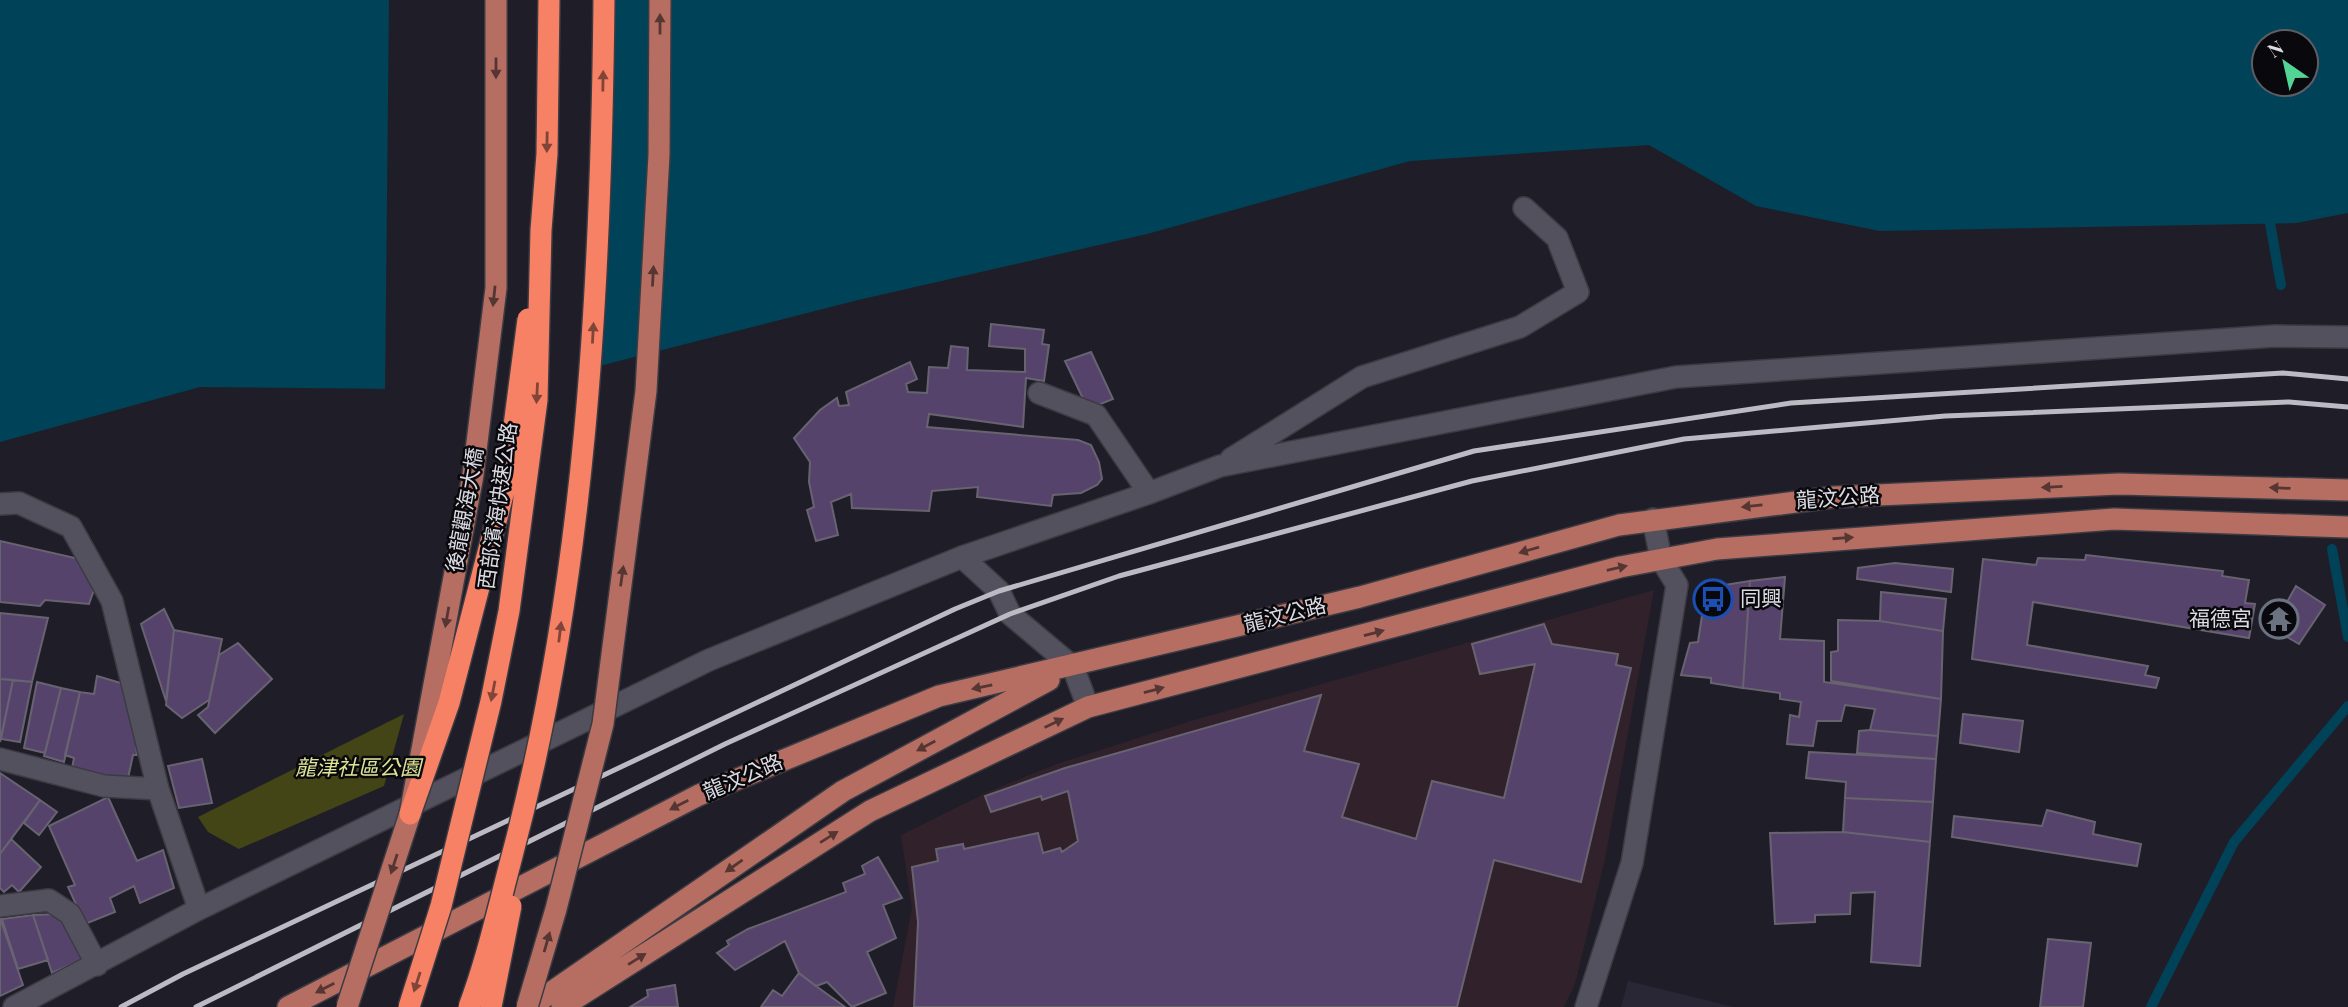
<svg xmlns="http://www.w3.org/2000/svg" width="2348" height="1007" font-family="'Playfair Display','Noto Sans TC',serif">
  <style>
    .industrial { fill: #31212b }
    .built { fill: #292636 }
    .green { fill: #434517 }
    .water { fill: #004359; fill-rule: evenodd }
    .pier { fill: #1f1e28 }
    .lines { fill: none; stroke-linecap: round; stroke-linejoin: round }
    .stream { stroke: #004359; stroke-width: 10 }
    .building { fill: #56436c; stroke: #686370; stroke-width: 2 }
    .lane-casing { stroke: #3c3b43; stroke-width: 24 }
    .primary-casing { stroke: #3c3b43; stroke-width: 24 }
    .lane { stroke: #53515d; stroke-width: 21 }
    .primary { stroke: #b56e61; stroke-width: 21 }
    .rail { stroke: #bcbbc4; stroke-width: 5 }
    .primary-bridge-casing { stroke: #3c3b43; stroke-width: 24; stroke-linecap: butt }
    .highway-bridge-casing { stroke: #3c3b43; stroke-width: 24; stroke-linecap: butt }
    .primary-bridge { stroke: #b56e61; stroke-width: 21 }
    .highway-bridge { stroke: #f68164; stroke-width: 21 }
    .oneway { fill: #563633 }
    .oneway2 { fill: #804538 }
    .labels { text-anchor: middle; stroke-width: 5; stroke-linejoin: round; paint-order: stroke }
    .street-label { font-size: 21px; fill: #dcdbe3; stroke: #09090d }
    .poi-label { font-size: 21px; fill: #dcdbe3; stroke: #09090d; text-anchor: start }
    .park-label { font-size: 21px; font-style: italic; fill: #e0e596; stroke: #09090d }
  </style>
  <rect width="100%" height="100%" fill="#1f1e28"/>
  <path class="industrial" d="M1654,590L1605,859L1575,984L1564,1007H893L912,908L901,835L990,791L1057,764L1191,721Z"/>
  <path class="built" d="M1628,981L1734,1007H1621Z"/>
  <path class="green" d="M404,714L384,786L239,849L208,832L198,817Z"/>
  <path class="water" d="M0,0H2348V213L2296,223L1880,231L1756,206L1649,145L1410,161L1147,234L858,300L505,390L200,387L0,442ZM2264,42H2306V84H2264Z"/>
  <path class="pier" d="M389,0H600L597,370L505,393L385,392Z"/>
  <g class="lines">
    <path class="stream" d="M2268,212L2281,285
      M2332,549L2348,637
      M2151,1007L2234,842L2348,706"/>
  </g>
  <path class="building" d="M991,324L1044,330L1042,344L1049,345L1044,381L1026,378L1023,427L929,414L927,427L1078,440L1091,445L1099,462L1102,479L1097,485L1081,493L1053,495L1051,506L977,497L978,487L932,491L929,511L852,508L851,494L831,502L838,535L816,541L807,510L814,507L809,482L810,462L794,438L820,410L837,398L839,406L849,405L846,392L910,362L917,379L906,384L908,392L927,393L929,367L948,368L951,346L968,348L967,370L1025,372V349L989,346Z
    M1091,352L1113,399L1088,409L1065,361Z
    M0,541L84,560L96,584L89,604L45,600L40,606L0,602Z
    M2086,555L2223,571L2222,576L2249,580L2245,603L2255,604L2249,638L2033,602L2027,645L2148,666L2145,675L2159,678L2156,688L1972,659L1983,559L2036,565L2038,558L2085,560Z
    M1895,563L1953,569L1951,592L1857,579L1858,568Z
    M1785,577L1780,639L1824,641V682L1941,699L1938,736L1870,730L1875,709L1845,705L1841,721H1817L1813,746L1787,744L1790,715L1799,717L1801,702L1780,699V693L1743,688L1750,581Z
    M1750,581L1743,688L1711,683V678L1681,675L1690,643L1698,642L1705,596L1725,597L1724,585Z
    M2296,586L2325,605L2299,644L2277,631L2288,611L2283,609Z
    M1881,592L1946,599L1943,631L1880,621Z
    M164,609L174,630L166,701L141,624Z
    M0,613L48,618L32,682L0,679Z
    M1838,620L1880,621L1943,631L1941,699L1831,681V652L1838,651Z
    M1544,624L1552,644L1618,654L1616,665L1631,668L1581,882L1494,860L1457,1007H914L918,922L912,867L938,861L936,849L963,844L964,849L1038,833L1043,853L1060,848L1062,852L1078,841L1068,791L1042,800L1041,796L991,812L985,796L1065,768L1321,695L1304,751L1359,764L1342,817L1416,839L1432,781L1504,798L1535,664L1480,674L1472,644Z
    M174,630L222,639L209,700L182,718L166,705Z
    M238,643L272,679L215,733L198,715L208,707L219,655Z
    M97,676L131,686L137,755H133L127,783L72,768L74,758L65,755L80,692L94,694Z
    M0,679L13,680L0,742Z
    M13,680L32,682L20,742L1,739Z
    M37,682L61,688L45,753L24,748Z
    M61,688L80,692L64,762L44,756Z
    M1963,714L2023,721L2019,752L1960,743Z
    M1870,730L1938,736L1936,759L1857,753L1859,731Z
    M1809,752L1936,759L1933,802L1845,798L1846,782L1806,778Z
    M202,759L212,803L179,808L168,766Z
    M0,773L40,800L0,854Z
    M108,797L137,861L163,850L174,888L140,903L134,886L110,898L115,912L85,924L68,887L75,885L49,826Z
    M1845,798L1933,802L1930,842L1843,832Z
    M40,800L57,812L39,835L24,823Z
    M2047,810L2095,822L2093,834L2141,844L2137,866L1952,837L1954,816L2042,826Z
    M1843,832L1930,842L1920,966L1871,962L1875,892L1851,893L1850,914L1815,915V922L1775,924L1770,833Z
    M11,839L41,867L19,892L12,885L4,892L0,888V854Z
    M878,857L902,898L883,905L896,938L867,952L886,993L852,1007L827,982L816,986L799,973L785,941L735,970L717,953L729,945L727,941L748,929L846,892L843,883L865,874L862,866Z
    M62,914L85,958L52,973L33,915Z
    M33,915L48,960L18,969L2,919Z
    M0,918L23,985L0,996Z
    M2048,939L2091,943L2083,1007H2040Z
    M799,973L816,986L845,1007H761L773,990L782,996Z
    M675,985L678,1007H630L648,996L647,990Z"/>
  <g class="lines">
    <g class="lane-casing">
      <path id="lane" d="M1231,459L1362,377L1520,327L1578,292L1557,238L1524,208
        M1149,493L1220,466L1676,377L2275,336L2348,337
        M0,504L19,503L71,527L112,601L158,789L199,909L14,1007
        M962,557L999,591L1010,614L1073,667L1088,707
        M0,759L104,786L158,789
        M0,906L49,900L70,914L97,965
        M199,909L709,660L962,557L1149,493L1096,415L1039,393
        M1586,1007L1632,863L1677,585L1661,559L1653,519"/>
    </g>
    <g class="primary-casing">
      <path id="primary" d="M288,1007L699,795L939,696L1360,597L1619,525L1834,497L2119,484L2348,490
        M530,1007L843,791L1049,680
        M562,1007L870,811L1088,707L1620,567L1717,549L2114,519L2348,527"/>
    </g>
    <use href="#lane" class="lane"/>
    <use href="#primary" class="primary"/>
    <path class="rail" d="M121,1007L183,974L955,609L999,591L1474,451L1791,403L2283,373L2348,379
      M196,1007L725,744L1010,614L1119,576L1472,481L1684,439L1945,416L2289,402L2348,407"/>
    <g class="primary-bridge-casing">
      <path id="primary-bridge" d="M347,1007L410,814L473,475L496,288V0
        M527,1007L556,909L603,724L646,391L659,155L660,0"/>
    </g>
    <g class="highway-bridge-casing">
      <path id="highway-bridge" d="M410,814L449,703L507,479L528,319
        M409,1007L441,906L491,701L509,611L537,400L541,230L547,154L549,0
        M469,1007C487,959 498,909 511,860C586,579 601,289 604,0
        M491,1007L511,906"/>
    </g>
    <use href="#primary-bridge" class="primary-bridge"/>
    <use href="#highway-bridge" class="highway-bridge"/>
  </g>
  <defs><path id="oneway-solid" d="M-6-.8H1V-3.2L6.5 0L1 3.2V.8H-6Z" transform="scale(1.75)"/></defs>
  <g class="oneway">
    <use href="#oneway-solid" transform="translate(660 24) rotate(-90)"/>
    <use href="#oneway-solid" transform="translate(496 68) rotate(90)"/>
    <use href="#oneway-solid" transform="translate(653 276) rotate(-87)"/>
    <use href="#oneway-solid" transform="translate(494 296) rotate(96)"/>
    <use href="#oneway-solid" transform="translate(2052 487) rotate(177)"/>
    <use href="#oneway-solid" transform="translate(2280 488) rotate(-178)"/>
    <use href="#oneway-solid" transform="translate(1752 506) rotate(174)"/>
    <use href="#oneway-solid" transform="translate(1843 538) rotate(-4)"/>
    <use href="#oneway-solid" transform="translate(1529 550) rotate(164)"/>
    <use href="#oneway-solid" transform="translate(1617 568) rotate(-13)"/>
    <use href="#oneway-solid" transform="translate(622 576) rotate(-82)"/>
    <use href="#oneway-solid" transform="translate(447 617) rotate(100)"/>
    <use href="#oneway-solid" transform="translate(1374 633) rotate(-15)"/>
    <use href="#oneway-solid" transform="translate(982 687) rotate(168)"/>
    <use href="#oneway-solid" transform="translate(1154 690) rotate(-15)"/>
    <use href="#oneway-solid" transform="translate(1054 723) rotate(-26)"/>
    <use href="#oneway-solid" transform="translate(926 746) rotate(152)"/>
    <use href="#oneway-solid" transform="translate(679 805) rotate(153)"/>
    <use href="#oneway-solid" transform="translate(829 837) rotate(-32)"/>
    <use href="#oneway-solid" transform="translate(394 864) rotate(108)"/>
    <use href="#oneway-solid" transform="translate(734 866) rotate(145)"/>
    <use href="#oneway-solid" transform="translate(547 942) rotate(-74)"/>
    <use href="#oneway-solid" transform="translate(637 959) rotate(-32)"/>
    <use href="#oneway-solid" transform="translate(325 988) rotate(153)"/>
  </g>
  <g class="oneway2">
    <use href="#oneway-solid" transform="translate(603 81) rotate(-89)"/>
    <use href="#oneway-solid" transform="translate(547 142) rotate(91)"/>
    <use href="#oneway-solid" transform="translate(593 333) rotate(-87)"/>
    <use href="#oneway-solid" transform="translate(537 393) rotate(93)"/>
    <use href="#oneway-solid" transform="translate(560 632) rotate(-83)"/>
    <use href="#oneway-solid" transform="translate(493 691) rotate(101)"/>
    <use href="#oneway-solid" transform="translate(417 982) rotate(108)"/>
  </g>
  <defs>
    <g id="bus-ring" transform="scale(2.0125)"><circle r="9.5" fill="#09090d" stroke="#1a4fb4" stroke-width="1.5"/><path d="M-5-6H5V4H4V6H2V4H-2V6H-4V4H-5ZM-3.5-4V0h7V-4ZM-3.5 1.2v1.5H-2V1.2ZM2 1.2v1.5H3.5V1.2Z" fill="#1a4fb4"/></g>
    <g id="temple-ring" transform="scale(2.0125)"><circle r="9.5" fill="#09090d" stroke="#6b7280" stroke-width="1.5"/><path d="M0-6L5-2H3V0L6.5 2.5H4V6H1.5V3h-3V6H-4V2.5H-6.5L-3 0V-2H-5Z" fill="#6b7280"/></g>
  </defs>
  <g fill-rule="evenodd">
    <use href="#bus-ring" x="1713" y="599"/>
    <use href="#temple-ring" x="2279" y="619"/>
  </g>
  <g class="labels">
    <g class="street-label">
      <text transform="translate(1838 498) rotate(-4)" y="7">龍汶公路</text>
      <text transform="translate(498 506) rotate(-82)" y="7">西部濱海快速公路</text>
      <text transform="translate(465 510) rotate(-80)" y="7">後龍觀海大橋</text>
      <text transform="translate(1285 615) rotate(-14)" y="7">龍汶公路</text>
      <text transform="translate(743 777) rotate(-23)" y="7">龍汶公路</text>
    </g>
    <g class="poi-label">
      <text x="1740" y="606">同興</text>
      <text x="2252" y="626" text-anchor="end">福德宮</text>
    </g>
    <g class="park-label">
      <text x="358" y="775">龍津社區公園</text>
    </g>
  </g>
  <g transform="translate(2285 63) rotate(326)"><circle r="33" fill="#09090d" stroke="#5d5d63" stroke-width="2"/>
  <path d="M0-5L12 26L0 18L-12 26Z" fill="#53d396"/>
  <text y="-10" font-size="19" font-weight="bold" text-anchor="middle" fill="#dcdbe3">N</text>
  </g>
</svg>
